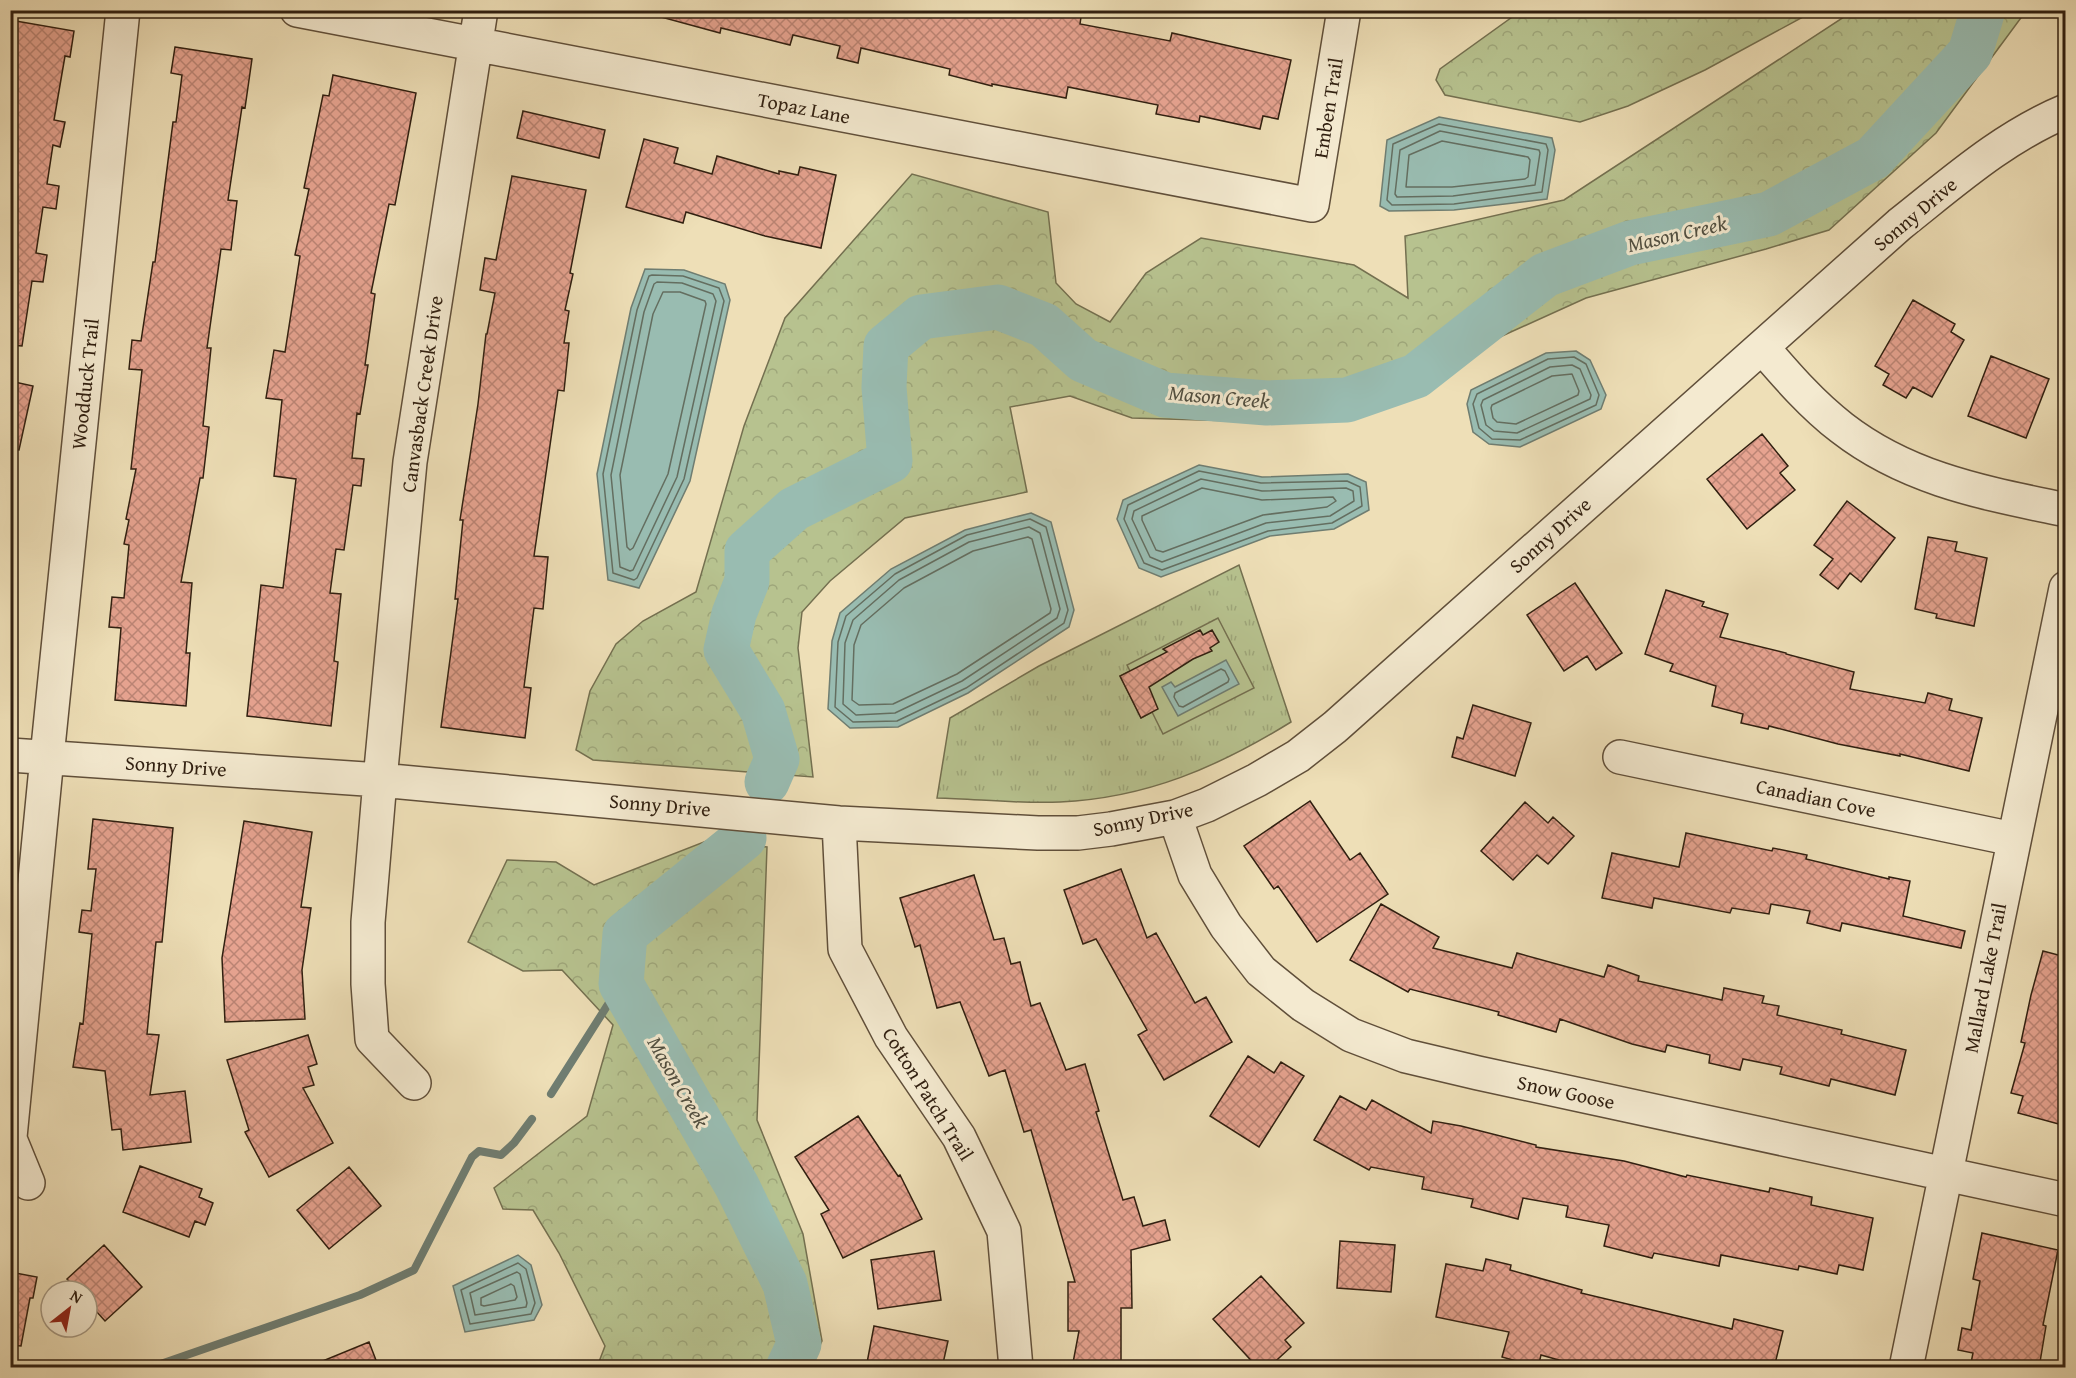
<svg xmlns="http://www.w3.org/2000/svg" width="2076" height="1378" font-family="'Gentium Book Plus',serif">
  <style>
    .forest { fill: url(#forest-crowns); stroke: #747050; stroke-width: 1.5 }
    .park { fill: url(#park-tufts); stroke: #747050; stroke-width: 1.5 }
    .garden { fill: #b7c28f; stroke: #747050; stroke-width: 1.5 }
    .water { fill: #99bcb1; stroke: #6f7d71; stroke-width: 1.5 }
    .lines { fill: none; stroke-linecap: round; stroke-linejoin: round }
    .shore { stroke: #646e60; stroke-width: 1.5 }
    .stream { stroke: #6f7d71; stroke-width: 8 }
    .river { stroke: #99bcb1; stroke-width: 45 }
    .building { fill: url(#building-cross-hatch); stroke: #301f10; stroke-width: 1.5 }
    .minor-casing { stroke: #604f3a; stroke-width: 36 }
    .minor { stroke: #f4ead0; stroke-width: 33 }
    .labels { text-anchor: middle; stroke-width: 6; stroke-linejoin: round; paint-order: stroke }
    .street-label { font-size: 20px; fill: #301f10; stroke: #f4ead0 }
    .water-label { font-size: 21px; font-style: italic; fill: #504e40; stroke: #f4ead0 }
  </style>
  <defs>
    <pattern id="forest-crowns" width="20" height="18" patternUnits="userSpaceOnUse" patternTransform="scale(1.5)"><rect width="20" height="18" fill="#b7c28f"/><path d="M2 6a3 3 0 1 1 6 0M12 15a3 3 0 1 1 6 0" fill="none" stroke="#9ea67a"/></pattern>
    <pattern id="park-tufts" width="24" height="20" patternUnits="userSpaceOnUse" patternTransform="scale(1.5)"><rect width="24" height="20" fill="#b7c28f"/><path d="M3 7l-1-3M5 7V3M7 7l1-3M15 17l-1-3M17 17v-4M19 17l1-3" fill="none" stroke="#9ea67a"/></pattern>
    <pattern id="building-cross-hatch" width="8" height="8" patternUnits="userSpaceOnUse" patternTransform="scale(1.5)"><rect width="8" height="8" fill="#e6a390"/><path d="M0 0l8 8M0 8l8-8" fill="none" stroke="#bb8474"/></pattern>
  </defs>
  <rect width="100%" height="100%" fill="#eedfb7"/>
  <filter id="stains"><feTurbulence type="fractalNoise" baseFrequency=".00333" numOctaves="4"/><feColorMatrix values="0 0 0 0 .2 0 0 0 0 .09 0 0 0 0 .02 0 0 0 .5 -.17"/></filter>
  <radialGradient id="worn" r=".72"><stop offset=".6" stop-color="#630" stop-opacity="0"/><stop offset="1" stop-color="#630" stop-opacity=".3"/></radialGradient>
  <path class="forest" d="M1522,10H1813L1814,11L1705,70L1628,106L1580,122L1445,95L1436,80L1440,69Z
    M1853,11H2026L1936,133L1829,230L1766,249L1586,298L1491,341L1393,402L1346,421L1273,422L1132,418L1070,396L1010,407L1027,492L905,518L830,581L802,612L798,648L813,777L593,760L576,750L590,691L616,644L643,621L696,592L744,426L785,318L912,174L1048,212L1056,283L1076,304L1110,322L1146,273L1201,238L1354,265L1408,298L1405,236L1564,200Z
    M709,840L767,847L757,1120L803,1234L822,1341L810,1367H597L605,1346L559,1253L533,1210L503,1209L494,1188L587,1116L613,1025L562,970L523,971L468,942L507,860L556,862L594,885Z"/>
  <path class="park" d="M1239,565L1291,722C1218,767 1147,798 1060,802C1021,804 977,799 937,798L950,718L1039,666Z"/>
  <path class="garden" d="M1218,618L1254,688L1163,734L1152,712L1141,718L1120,676L1130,671L1127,665Z"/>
  <path class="water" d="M1439,117L1552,138L1555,150L1547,199L1454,210L1389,211L1380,206L1387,140Z
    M645,269L684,270L725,284L730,300L690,481L639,588L608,580L597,474L631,308Z
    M1576,351L1590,360L1606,395L1601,409L1520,447L1489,444L1473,432L1467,404L1471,390L1546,353Z
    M1199,465L1262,477L1348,474L1366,482L1369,510L1334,529L1270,536L1161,577L1139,568L1117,519L1123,500Z
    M1031,513L1051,522L1074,610L1069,627L968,693L898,727L850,728L828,709L832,641L840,613L891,569L965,530Z
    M1226,660L1239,684L1178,716L1162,687L1171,682L1175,687Z
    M518,1255L531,1265L542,1305L534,1320L465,1332L453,1286Z"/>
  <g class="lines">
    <path class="shore" d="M1439,124L1546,144L1548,150L1542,192L1454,204L1392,205L1387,200L1393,144Z
      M1440,131L1539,150L1540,153L1535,185L1453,196L1397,197L1395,194L1400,150Z
      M1442,141L1528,157L1530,160L1528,177L1525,179L1452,187H1406L1409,155Z
      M652,275L683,276L719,288L724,301L684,479L637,578L634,580L613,573L603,474L637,310L649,276Z
      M657,282L682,283L713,294L716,301L677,477L633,570L630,571L620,567L611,475L644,312L654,284Z
      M663,292H680L705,301L706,304L668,474L633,548L630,550L627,547L620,475L653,314Z
      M1574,357L1586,364L1599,395L1596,405L1520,440L1492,439L1479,428L1473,404L1477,394L1548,359Z
      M1572,365L1580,369L1591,395L1590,399L1517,433L1494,431L1486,425L1481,405L1483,400L1550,367Z
      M1572,374L1579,391L1578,395L1516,424L1497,422L1493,418L1491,408L1492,405L1552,376Z
      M1199,471L1261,483L1347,481L1360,487L1362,506L1332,523L1268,531L1162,570L1144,563L1124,519L1128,505Z
      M1201,479L1262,491L1346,488L1353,491L1354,501L1330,516L1266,523L1162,562L1150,557L1132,519L1134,511Z
      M1202,488L1262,500L1333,497L1336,501L1327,507L1263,515L1163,552L1156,550L1142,520V516Z
      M1030,519L1046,527L1068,610L1064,623L966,688L897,721L853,722L835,707L838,642L846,616L895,574L967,535Z
      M1029,527L1040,533L1060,609L1057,618L962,681L895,713L856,715L843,704L845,643L853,620L899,580L969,542Z
      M1028,537L1032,539L1051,609L1050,613L957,674L893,704L859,705L852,700L854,645L861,625L904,588L973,551Z
      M1221,669L1225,671L1229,679L1228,682L1183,707L1179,706L1174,697L1175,693Z
      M518,1263L526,1269L535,1303L531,1314L470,1324L461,1290Z
      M517,1272L520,1274L527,1303L526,1307L475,1315L470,1293Z
      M511,1284L514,1286L517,1297L515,1300L484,1306L481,1305V1298Z"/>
    <path class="stream" d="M551,1094L621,984
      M149,1368L360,1295L414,1270L472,1157L479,1151L501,1155L514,1143L532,1119"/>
    <path class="river" d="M767,782L777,759L763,711L726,650L734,614L747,581V551L794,509L890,461L884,387L886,346L921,317L998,307L1044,325L1083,360L1165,395L1267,403L1347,400L1416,376L1545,275L1630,243L1769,214L1873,158L1970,53L1983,10
      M744,838L625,934L621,984L737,1186L785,1284L799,1344L788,1368"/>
  </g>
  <path class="building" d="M662,10H1046L1081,17L1080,24L1170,41L1172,33L1291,60L1278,119L1263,116L1260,129L1200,116L1199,122L1156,114L1158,105L1068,87L1066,98L992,84V86L949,75L950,69L861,48L858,63L837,58L840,46L793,35L790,45L721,28L720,33L661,17Z
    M10,20L74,31L70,57L65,56L54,120L65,122L60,147L53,145L47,184L59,186L56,209L43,207L36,253L47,255L43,282L32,281L22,346L10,345Z
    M175,47L252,59L245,108L242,107L228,200L237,201L231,250L221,249L207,348H211L203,426L209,427L203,478H200L181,582L192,583L186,653H190L186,706L115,700L121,628L109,627L112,597L124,598L129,545L124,544L129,520L126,519L136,469H131L142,370L129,369L132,340L141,341L153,262H155L173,122H176L182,75L171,73Z
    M333,75L416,93L395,205L389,204L371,293L375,294L365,365H368L360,414L357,413L352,458L364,459L361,486L353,485L344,550L336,549L330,593L341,594L334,661L338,662L331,726L247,716L261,585L283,588L296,479L274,476L282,400L266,398L274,350L285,352L300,256L295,255L309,189L304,188L323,95L329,96Z
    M523,111L605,130L599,158L517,138Z
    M644,139L678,148L674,163L712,174L717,156L779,174V171L798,175L800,167L836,175L821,248L765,236L686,212L683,223L626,207Z
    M512,176L586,190L570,273L573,274L565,310L569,311L564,343H569L564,391L558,390L534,556L548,557L543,609L534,608L524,687L531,688L525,738L441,727L458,599H455L463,520H460L478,404L486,334H487L495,293L480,290L485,258L496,260Z
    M1913,300L1955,324L1951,332L1964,340L1932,397L1913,387L1906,398L1883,385L1889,374L1875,366Z
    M1991,356L2049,379L2026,438L1968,416Z
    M10,381L33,386L19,450L10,449Z
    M1762,434L1788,466L1780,473L1795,490L1747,529L1707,479Z
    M1847,501L1895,538L1861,582L1850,573L1838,589L1820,575L1833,559L1814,545Z
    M1928,537L1957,542L1955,551L1987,558L1974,626L1936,618L1937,614L1915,609Z
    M1575,583L1622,653L1596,670L1587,656L1564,671L1527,615Z
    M1666,590L1704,602L1702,606L1728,614L1720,637L1786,653V654L1854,672L1850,689L1925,703L1928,693L1952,699L1949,710L1982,718L1969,771L1900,754V756L1838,744L1769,726L1768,729L1741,723L1743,714L1712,706L1716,686L1670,671L1673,664L1645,654Z
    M1200,630L1203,635L1212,630L1219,642L1210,648L1212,651L1193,659L1149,687L1158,709L1141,718L1120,676L1167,652L1163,649Z
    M1473,705L1531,723L1515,776L1452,757L1457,737L1463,739Z
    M1310,801L1350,860L1360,853L1388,894L1317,942L1278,886L1274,889L1244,846Z
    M1525,802L1548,823L1553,817L1574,836L1548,864L1537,855L1513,880L1481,851Z
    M93,819L173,828L162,942H156L147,1034L159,1035L150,1095L185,1091L191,1142L123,1150L121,1129L112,1130L105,1071L73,1067L80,1023L83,1024L92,934L79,932L82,910L91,911L96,869H88Z
    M244,821L312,832L301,907L311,908L302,970L305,1019L225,1022L222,958Z
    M1686,833L1772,851L1773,848L1807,855L1806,859L1889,879V877L1910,881L1903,916L1965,931L1961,948L1842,923L1840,931L1807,923L1810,911L1771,904L1769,914L1732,908L1730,913L1654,898L1652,908L1602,898L1612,853L1679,867Z
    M1121,869L1147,938L1156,933L1195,1003L1206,997L1232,1042L1164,1080L1138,1035L1147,1030L1096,939L1083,944L1064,890Z
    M974,875L994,940L1004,938L1011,964L1020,962L1031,1006L1040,1003L1066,1070L1085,1064L1099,1111L1096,1112L1123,1200L1134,1197L1143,1226L1165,1220L1170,1240L1131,1250L1132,1308H1121V1368H1072L1079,1331H1068V1282H1075L1031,1130L1024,1132L1005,1070L989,1076L960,1002L937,1008L920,945L915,947L900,898Z
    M1381,904L1439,937L1433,948L1512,968L1517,953L1604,977L1608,965L1639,976L1638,981L1722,1000L1724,988L1764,996L1762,1003L1779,1006L1777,1015L1842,1030L1841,1034L1906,1050L1895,1095L1831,1079L1829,1086L1780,1074L1782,1067L1743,1059L1740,1070L1709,1063L1710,1055L1667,1045L1665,1052L1632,1044L1560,1019L1556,1032L1498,1015L1499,1012L1410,989L1408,992L1350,960Z
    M2043,951L2066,957V1126L2018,1113L2023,1096L2011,1093L2025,1043L2021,1042L2031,995Z
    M308,1035L317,1064L308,1067L314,1085L303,1088L333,1143L269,1177L245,1132L249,1130L227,1060Z
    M1248,1056L1274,1073L1281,1062L1304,1076L1259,1147L1210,1116Z
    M1340,1096L1366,1110L1372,1100L1431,1133L1433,1121L1461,1126L1536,1145V1147L1624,1161L1686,1177L1687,1175L1769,1192L1770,1188L1812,1197L1811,1205L1873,1218L1863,1270L1839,1265L1837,1274L1799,1266L1798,1270L1721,1255L1719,1266L1654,1253L1652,1258L1604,1246L1609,1225L1566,1217L1568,1206L1523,1198L1518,1219L1471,1207L1473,1199L1422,1189L1424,1177L1371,1167L1369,1170L1314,1140Z
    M858,1116L898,1176L900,1175L922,1219L843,1258L821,1214L829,1210L795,1157Z
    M140,1166L202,1189L199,1197L213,1203L205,1225L195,1221L189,1237L123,1212Z
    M349,1167L381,1206L329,1249L297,1210Z
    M1982,1233L2058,1250L2043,1325L2046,1326L2039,1368H1970L1973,1353L1958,1350L1962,1328L1971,1330L1980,1281L1973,1279Z
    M1340,1241L1395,1245L1391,1292L1337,1288Z
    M104,1245L142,1287L105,1321L87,1301V1291H78L67,1279Z
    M934,1251L941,1300L878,1309L871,1260Z
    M1486,1259L1511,1265L1510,1270L1582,1290L1581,1293L1732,1329L1734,1319L1783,1331L1774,1368H1587L1541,1355L1538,1367L1502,1357L1509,1332L1436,1317L1446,1264L1483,1271Z
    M10,1272L37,1277L33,1298H30L21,1346L10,1345Z
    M1261,1276L1304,1323L1285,1340L1291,1347L1268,1368H1258L1213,1319Z
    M874,1326L948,1341L942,1368H866Z
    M369,1342L379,1368H308V1367Z"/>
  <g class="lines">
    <g class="minor-casing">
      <path id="minor" d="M297,10L1312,205L1344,10
        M1762,347C1787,376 1812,405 1842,428C1909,480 1986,493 2066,510
        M10,755L380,780L839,823L1038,833H1078L1111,829L1175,817L1207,805L1257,780L1298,756L1335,727L1900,224C1952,183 2003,137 2066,111
        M1620,757L2013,839
        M1175,817L1195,875L1226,926L1261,971L1303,1005L1351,1035L1406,1056L1478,1073L2066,1200
        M839,823L845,949L891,1037L959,1137L1004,1231L1016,1368
        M414,1083L372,1039L368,984V922L380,780L410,462L481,10
        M10,1137L47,757L123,10
        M10,1139L28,1183
        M1906,1368L2066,588"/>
    </g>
    <use href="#minor" class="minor"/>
  </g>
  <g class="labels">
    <g class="street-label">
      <text transform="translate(804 108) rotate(11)" y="7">Topaz Lane</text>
      <text transform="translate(1328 108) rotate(-81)" y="7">Emben Trail</text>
      <text transform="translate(1915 214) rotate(-40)" y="7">Sonny Drive</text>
      <text transform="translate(85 384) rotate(-84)" y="7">Woodduck Trail</text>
      <text transform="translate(422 394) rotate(-82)" y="7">Canvasback Creek Drive</text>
      <text transform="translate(1550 535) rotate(-42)" y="7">Sonny Drive</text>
      <text transform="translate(176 766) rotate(4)" y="7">Sonny Drive</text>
      <text transform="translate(1816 798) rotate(12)" y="7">Canadian Cove</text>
      <text transform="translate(660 805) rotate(5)" y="7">Sonny Drive</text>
      <text transform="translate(1143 819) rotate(-12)" y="7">Sonny Drive</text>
      <text transform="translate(1985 978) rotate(-79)" y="7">Mallard Lake Trail</text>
      <text transform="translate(1566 1092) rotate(12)" y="7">Snow Goose</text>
      <text transform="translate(928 1094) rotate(58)" y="7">Cotton Patch Trail</text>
    </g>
    <g class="water-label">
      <text transform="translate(1677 234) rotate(-13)" y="7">Mason Creek</text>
      <text transform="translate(1219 397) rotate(5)" y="7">Mason Creek</text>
      <text transform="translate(678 1082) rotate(60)" y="7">Mason Creek</text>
    </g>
  </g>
  <rect width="2076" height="1378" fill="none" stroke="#eedfb7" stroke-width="36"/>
  <rect x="12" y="12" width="2052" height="1354" fill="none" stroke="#301f10" stroke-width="3"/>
  <rect x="18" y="18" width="2040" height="1342" fill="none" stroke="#301f10" stroke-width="1.5"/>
  <g transform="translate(69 1309) rotate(31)"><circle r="28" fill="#f4ead0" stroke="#a69983" stroke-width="1.5"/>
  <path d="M0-4.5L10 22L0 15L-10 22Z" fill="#8f2418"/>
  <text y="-9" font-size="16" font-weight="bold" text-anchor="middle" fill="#301f10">N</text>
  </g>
  <rect width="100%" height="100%" filter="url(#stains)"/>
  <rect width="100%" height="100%" fill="url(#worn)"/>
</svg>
